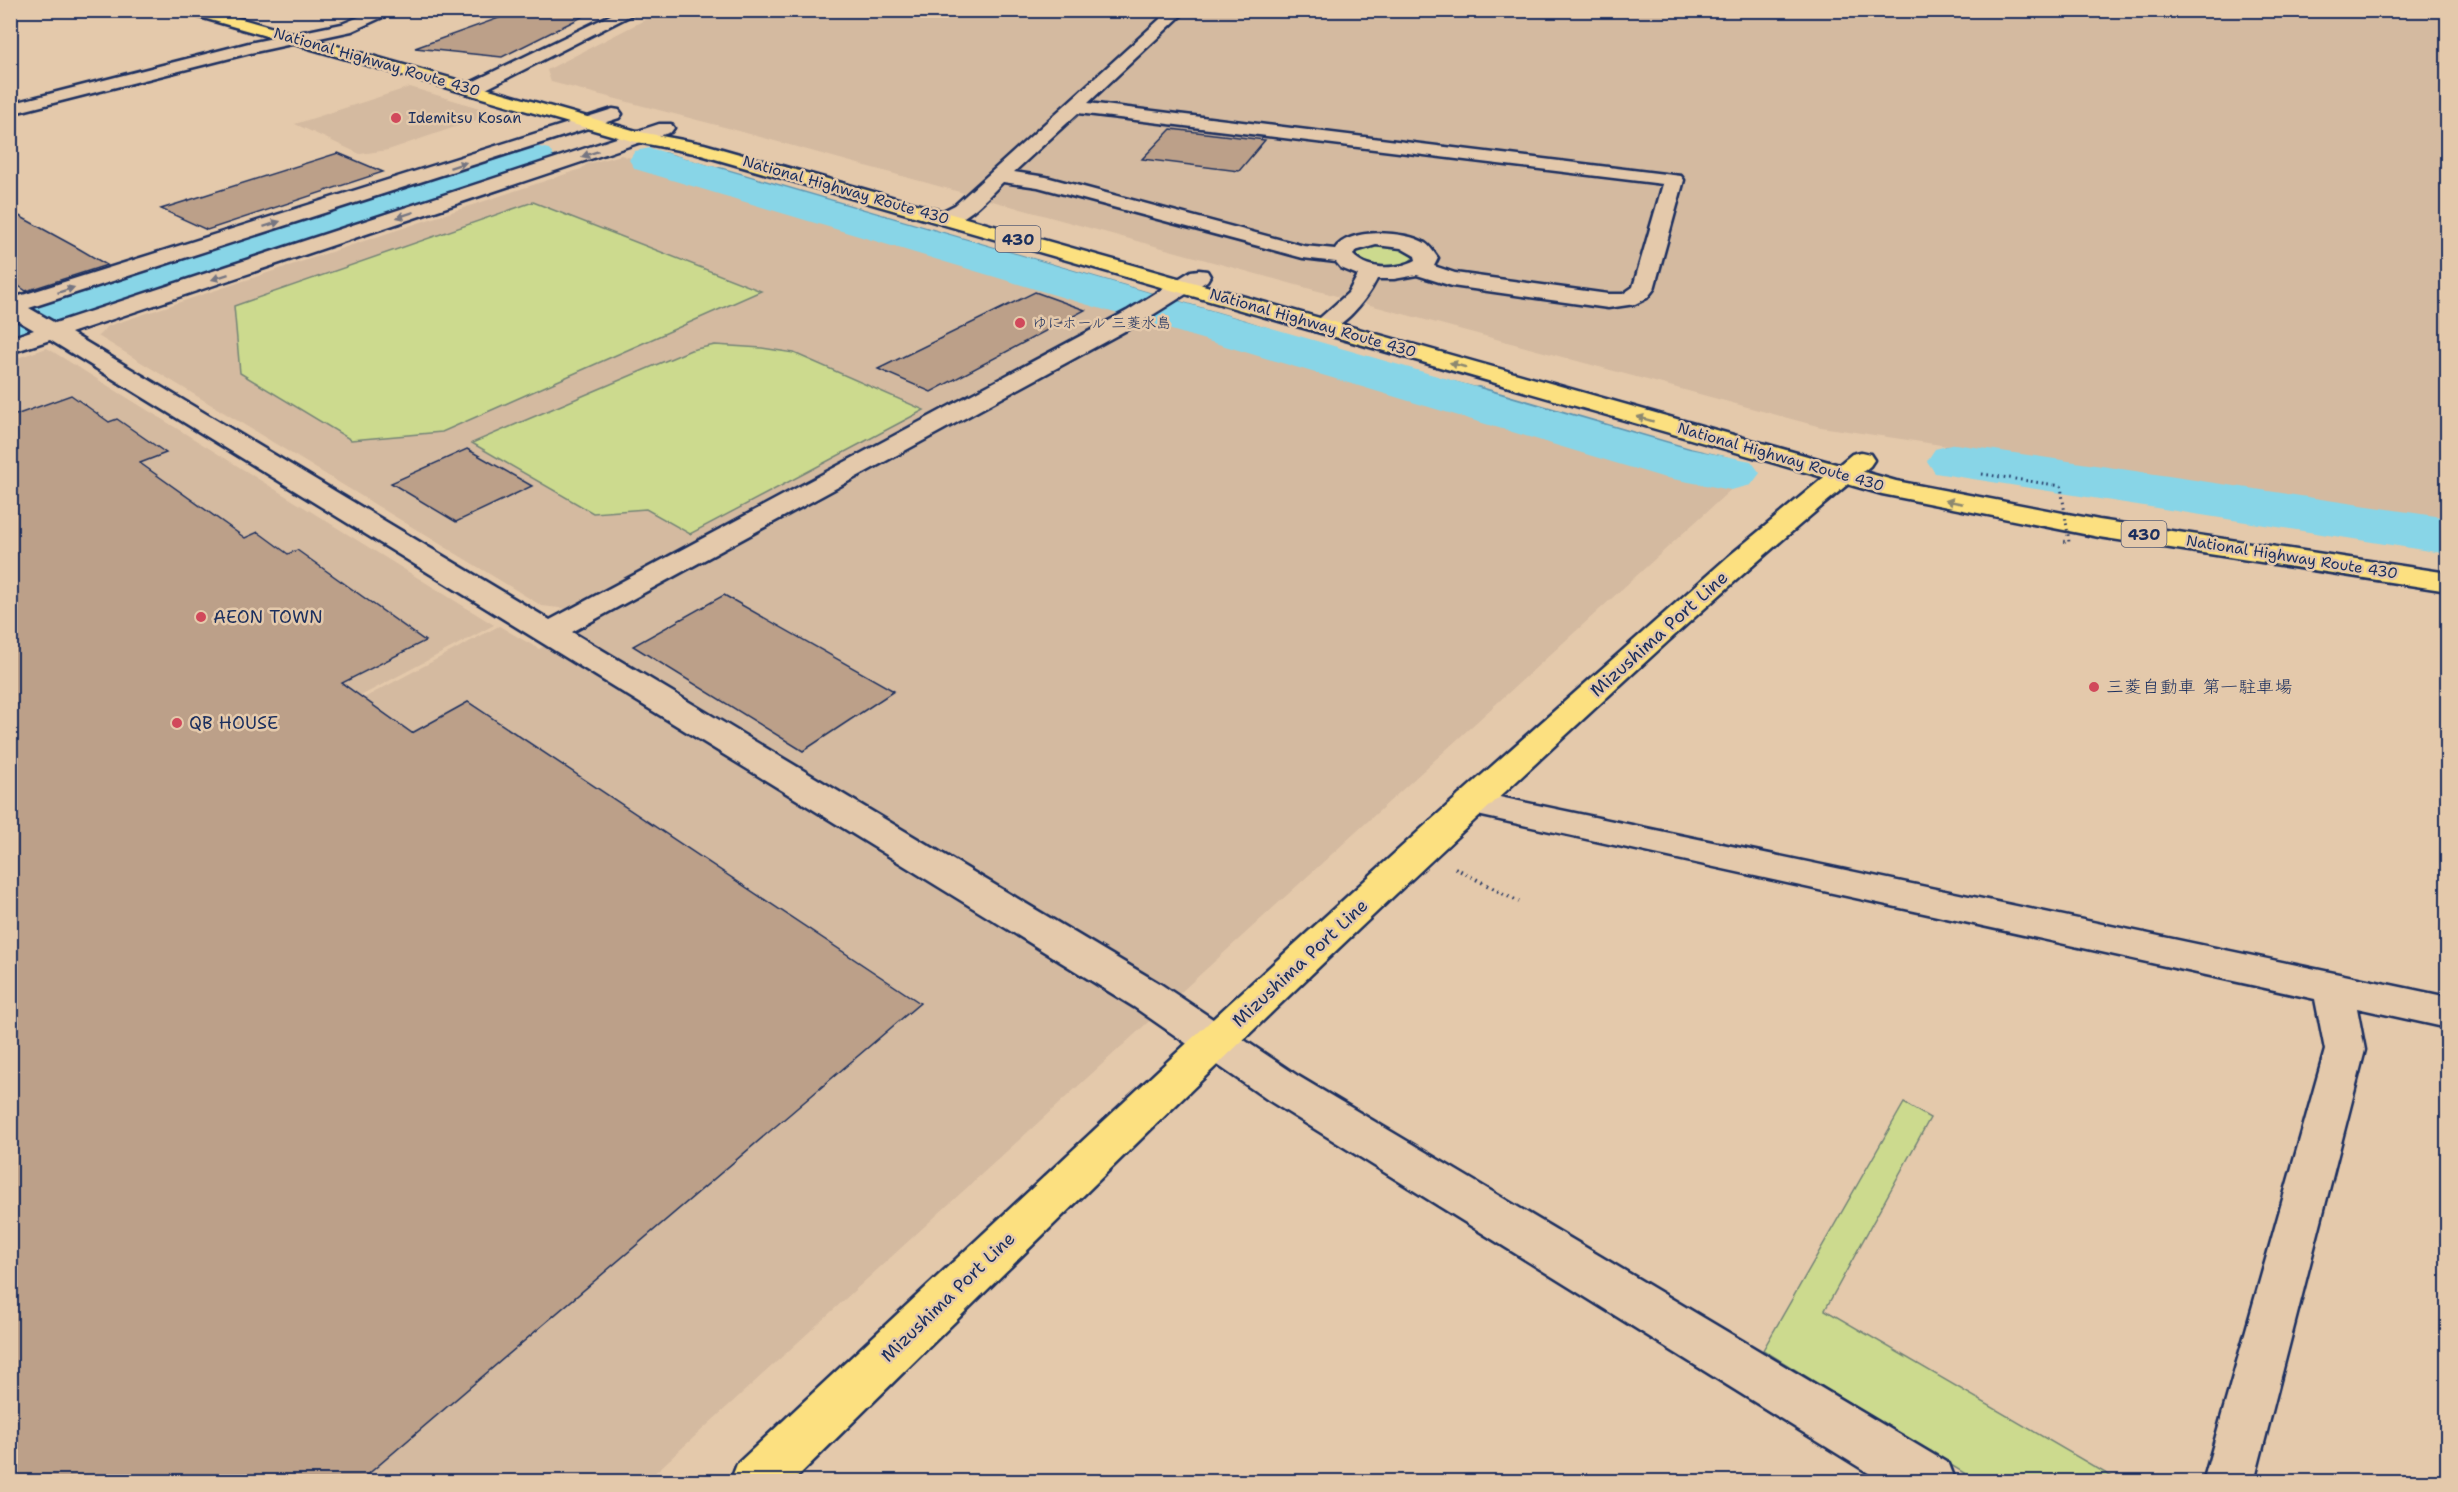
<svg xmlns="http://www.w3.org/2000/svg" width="2458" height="1492" font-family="'Shantell Sans','Klee One',sans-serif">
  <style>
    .built { fill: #d4baa0 }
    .green { fill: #ccda8e; stroke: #748476; stroke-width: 1.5 }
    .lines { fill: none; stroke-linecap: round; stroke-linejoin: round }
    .stream-far2 { stroke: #5c93b0; stroke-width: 6 }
    .stream-far1 { stroke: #5c93b0; stroke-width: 8 }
    .stream { stroke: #5c93b0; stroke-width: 10 }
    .river { fill: #88d5e7; fill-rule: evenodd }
    .building { fill: #bca089; stroke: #1b2f5e; stroke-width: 1.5 }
    .minor-casing { stroke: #1b2f5e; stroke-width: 5 }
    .major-casing { stroke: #1b2f5e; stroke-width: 5 }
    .highway-casing { stroke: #1b2f5e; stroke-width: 5 }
    .path-far1 { stroke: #1b2f5e; stroke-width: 3; stroke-dasharray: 1.5 4; stroke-linecap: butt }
    .path { stroke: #1b2f5e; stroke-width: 4; stroke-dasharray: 1.5 4.5; stroke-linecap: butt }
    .minor { fill: #e4c9ab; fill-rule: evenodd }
    .major { fill: #fce080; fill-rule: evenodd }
    .highway { fill: #fce080; fill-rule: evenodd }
    .path-bridge { stroke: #1b2f5e; stroke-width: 3; stroke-dasharray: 1.5 4; stroke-linecap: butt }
    .oneway { fill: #757481 }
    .oneway2 { fill: #8c886f }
    .poi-dot { fill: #d1495b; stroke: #e4c9ab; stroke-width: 2 }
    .labels { text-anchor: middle; stroke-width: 5; stroke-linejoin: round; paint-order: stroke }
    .far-street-label { font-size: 15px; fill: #1b2f5e; stroke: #e4c9ab }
    .far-poi-label { font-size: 15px; fill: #1b2f5e; stroke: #e4c9ab; text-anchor: start }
    .shield { fill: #e4c9ab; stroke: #575d75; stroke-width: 1.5 }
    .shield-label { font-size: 16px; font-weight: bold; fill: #1b2f5e }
    .poi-label { font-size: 18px; fill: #1b2f5e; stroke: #e4c9ab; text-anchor: start }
    .street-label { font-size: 18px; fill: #1b2f5e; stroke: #e4c9ab }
  </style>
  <rect width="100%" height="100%" fill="#e4c9ab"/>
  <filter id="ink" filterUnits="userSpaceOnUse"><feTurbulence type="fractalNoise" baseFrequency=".0167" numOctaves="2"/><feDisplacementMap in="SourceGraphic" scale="12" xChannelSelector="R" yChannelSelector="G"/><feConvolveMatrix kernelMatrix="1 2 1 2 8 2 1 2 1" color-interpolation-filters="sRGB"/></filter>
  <g filter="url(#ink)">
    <path class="built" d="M664,10L2447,11V521L1821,427L1307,288L728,128L551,82L547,70Z
      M410,87L496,113L388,150L360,154L295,124Z
      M621,155L1131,307L568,609L542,606L98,336L108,326L581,169L587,164Z
      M1153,315L1673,471L1738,483L646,1481L11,1482V886L499,626L539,649Z
      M47,348L494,625L11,882V360Z"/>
    <path class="green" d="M533,202L761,291L442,432L351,440L240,373L234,306Z
      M1374,246L1400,249L1411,253L1413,258C1402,272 1366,267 1355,255C1359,248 1366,247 1374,246Z
      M715,345L762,348L794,353L924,410L690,534L646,509L593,513L472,443L691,350Z
      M1904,1103L1930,1118L1825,1310L2119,1481H1977L1763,1350Z"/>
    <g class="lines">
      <path class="stream-far2" d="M664,155L725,173
        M474,173L529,155"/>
      <path class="stream-far1" d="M720,171L1245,324L1337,354L1484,393
        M10,322L478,171"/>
      <path class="stream" d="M1478,391L1690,453L1725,461
        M1947,451L2448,525"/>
      <path class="river" d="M535,146L549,149L555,158L549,167L10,344V313Z
        M650,148L1689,449L1751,461L1760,473L1751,485L1731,490L1662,477L635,169L629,160L635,151Z
        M1955,444L2448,518V554L1935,473L1927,461L1935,449Z"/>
    </g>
    <path class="building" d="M521,10H596L502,57L415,48Z
      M1171,129L1265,140L1239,171L1142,159Z
      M338,153L383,172L207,230L161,209Z
      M10,211L76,247L107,265L26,291L10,280Z
      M1035,292L1085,310L931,392L878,369Z
      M71,395L109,422L117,419L166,453L140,463L245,538L258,532L288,554L297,550L425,641L342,683L412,733L468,702L920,1003L359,1482H10V417Z
      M467,449L532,486L456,522L391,483Z
      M724,595L894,691L803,751L633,646Z"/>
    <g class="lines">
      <g class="minor-casing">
        <path id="minor" d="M376,10H398L352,31L250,53L10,114V104L249,43L342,24Z
          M621,10H641L478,93H466L463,89L466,85Z
          M1170,10H1187L1088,103L1681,176L1684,180L1654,289L1647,298L1635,304L1608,308L1452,286L1417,275L1394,279H1377C1367,299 1339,337 1314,331L1311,326L1348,293L1358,275L1341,268L1336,262L1303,258L1038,187L1003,182C986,198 962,229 937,222L934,218L937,214L955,205ZM1078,113L1663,184L1633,287L1623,294H1608L1455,273L1434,266L1438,258C1434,253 1431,247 1425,243C1406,231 1348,227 1335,249L1304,246L1046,177L1014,172ZM1376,245L1401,248L1415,256L1416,260C1397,270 1368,271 1353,255L1355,251Z
          M613,109L619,110L622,114L619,118L29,308L55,323L659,124H671L674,128L671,132L71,333L550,620L1127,311L1191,271L1199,270L1207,271L1210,276L1207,281L1143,321L572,632L1162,985L1298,1076L1949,1464L1956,1482H1883L1268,1100L1134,1007L50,340L10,353V338L34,330L10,316V299Z
          M1471,791L2448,997V1028L2357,1008L2365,1050L2254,1482H2203L2325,1050L2315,999L1459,811L1454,803L1459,795Z"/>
      </g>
      <g class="major-casing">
        <path id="major" d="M1861,452L1870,454L1874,460L1870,466C1749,565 1635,671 1520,778C1272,1007 1033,1245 792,1482H730L737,1464L1230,1003L1430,821L1729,556L1852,454Z"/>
      </g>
      <g class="highway-casing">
        <path id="highway" d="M184,10H210L640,132L704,144L1896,481L2099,520L2448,573V591L2099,537L1882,494L694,153L632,141L186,13Z"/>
      </g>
      <path class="path-far1" d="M1982,474L2055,485"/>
      <path class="path" d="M1455,868L1519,902"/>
      <use href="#minor" class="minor"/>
      <use href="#major" class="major"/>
      <use href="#highway" class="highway"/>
      <path class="path-bridge" d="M2055,485L2061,486L2069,542L2062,541"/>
    </g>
    <defs><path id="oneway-solid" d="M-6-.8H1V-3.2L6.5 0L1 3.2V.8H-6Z" transform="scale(1.5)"/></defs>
    <g class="oneway">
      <use href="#oneway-solid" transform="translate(590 154) rotate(162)"/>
      <use href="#oneway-solid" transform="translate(458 165) rotate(-18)"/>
      <use href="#oneway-solid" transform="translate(405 215) rotate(162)"/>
      <use href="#oneway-solid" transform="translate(272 224) rotate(-18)"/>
      <use href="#oneway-solid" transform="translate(220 277) rotate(162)"/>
      <use href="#oneway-solid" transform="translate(66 290) rotate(-18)"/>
    </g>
    <g class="oneway2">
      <use href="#oneway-solid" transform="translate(1458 365) rotate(-164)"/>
      <use href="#oneway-solid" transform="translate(1645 419) rotate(-164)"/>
      <use href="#oneway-solid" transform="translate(1954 502) rotate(-169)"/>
    </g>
  </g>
  <g class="poi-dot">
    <circle cx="396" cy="118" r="6"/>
    <circle cx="1020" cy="323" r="6"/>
    <circle cx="201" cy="617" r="6"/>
    <circle cx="2094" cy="687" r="6"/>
    <circle cx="177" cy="723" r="6"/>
  </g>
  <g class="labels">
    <g class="far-street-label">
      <text transform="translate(377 62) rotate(16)" y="5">National Highway Route 430</text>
      <text transform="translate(846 190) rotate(16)" y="5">National Highway Route 430</text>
      <text transform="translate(1313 323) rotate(16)" y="5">National Highway Route 430</text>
      <text transform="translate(1781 457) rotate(16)" y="5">National Highway Route 430</text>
      <text transform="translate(2292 557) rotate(9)" y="5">National Highway Route 430</text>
    </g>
    <g class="far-poi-label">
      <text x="408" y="123">Idemitsu Kosan</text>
      <text x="1032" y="328">ゆにホール 三菱水島</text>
    </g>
    <g class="shield">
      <rect x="995.5" y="226" width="45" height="26" rx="4.5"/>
      <rect x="2121.5" y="521" width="45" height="26" rx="4.5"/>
    </g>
    <g class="shield-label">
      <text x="1018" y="245">430</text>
      <text x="2144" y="540">430</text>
    </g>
    <g class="poi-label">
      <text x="213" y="623">AEON TOWN</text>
      <text x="2106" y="693">三菱自動車 第一駐車場</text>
      <text x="189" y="729">QB HOUSE</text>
    </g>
    <g class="street-label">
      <text transform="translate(1659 634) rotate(-42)" y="6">Mizushima Port Line</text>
      <text transform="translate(1300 963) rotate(-43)" y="6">Mizushima Port Line</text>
      <text transform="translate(948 1297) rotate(-44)" y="6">Mizushima Port Line</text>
    </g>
  </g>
  <rect width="2458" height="1492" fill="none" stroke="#e4c9ab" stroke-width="36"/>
  <rect x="18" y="18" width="2422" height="1456" fill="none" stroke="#1b2f5e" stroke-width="2" filter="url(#ink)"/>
</svg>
